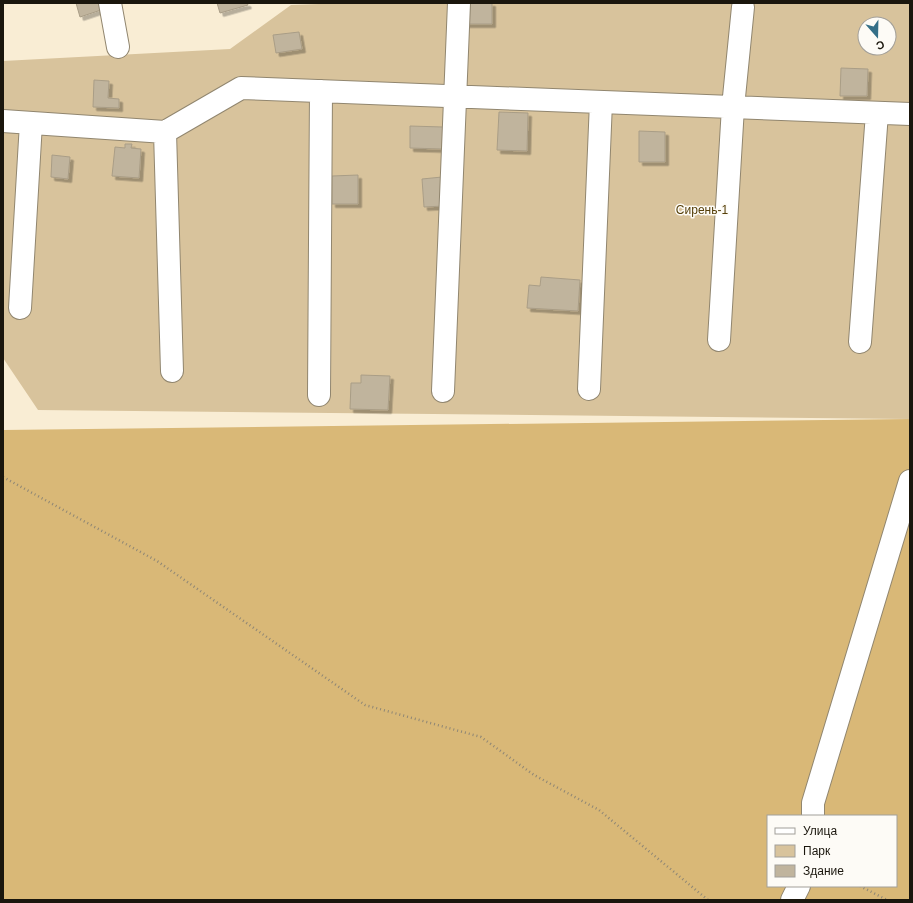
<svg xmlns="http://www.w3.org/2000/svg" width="913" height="903" font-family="Helvetica,sans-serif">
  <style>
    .green { fill: #d8c39c; fill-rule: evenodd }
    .forest { fill: #d9b877; fill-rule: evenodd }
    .building { fill: #c0b49d; stroke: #a99d86; filter: url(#shadow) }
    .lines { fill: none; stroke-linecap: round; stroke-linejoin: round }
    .minor-casing { stroke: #91866f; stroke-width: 24 }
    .path { stroke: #8e8675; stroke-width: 2.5; stroke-dasharray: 1 3; stroke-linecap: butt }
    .minor { stroke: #fff; stroke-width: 22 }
    .labels { text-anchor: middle; stroke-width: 3; stroke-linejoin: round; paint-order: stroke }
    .park-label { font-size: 12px; fill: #553f09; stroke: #fdfbf6 }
  </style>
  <defs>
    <filter id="shadow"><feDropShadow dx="3.5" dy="3.5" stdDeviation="0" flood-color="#0004"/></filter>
  </defs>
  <rect width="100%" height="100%" fill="#f9edd4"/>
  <path class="green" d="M346,3H910V419L38,410L3,358V61L230,49L291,5ZM865,24H889V48H865Z"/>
  <path class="forest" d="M910,419V900H3V430ZM768,816H896V886H768Z"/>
  <path class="building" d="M76,3H106L107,8L80,17Z
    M217,3H247L248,5L220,13Z
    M466,3H492V24H466Z
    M299,32L302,49L276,53L273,35Z
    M841,68L868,69L867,96H840Z
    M94,80L109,81L108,98L119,99V108L93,107Z
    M499,112L528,113L527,151L497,150Z
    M410,126L443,127L442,149L410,148Z
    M639,131L665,132V162H639Z
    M125,144H132L131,148L141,149L139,178L112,176L115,147L125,148Z
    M52,155L70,157L68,179L51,177Z
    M358,175V204H332V176Z
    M442,177L444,206L424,207L422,179Z
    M541,277L580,280L578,311L527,308L529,285L540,286Z
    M361,375L390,376L388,410L350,409L351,383H361Z"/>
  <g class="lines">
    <g class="minor-casing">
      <path id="minor" d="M110,3L118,47
        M3,121L165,132L241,88L910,114
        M165,132L172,371
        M20,308L31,123
        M719,340L733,107L743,7
        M860,342L877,113
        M589,389L601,102
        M443,391L459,3
        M319,395L321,91
        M813,816V803L910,481
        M792,900L799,886"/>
    </g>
    <path class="path" d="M3,477L157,561L365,705L481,737L534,775L599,810L708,900
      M860,886L887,900"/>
    <use href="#minor" class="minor"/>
  </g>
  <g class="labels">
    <g class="park-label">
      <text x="702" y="214">Сирень-1</text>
    </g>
  </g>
  <rect width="913" height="903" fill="none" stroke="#1a160d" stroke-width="8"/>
  <rect x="767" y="815" width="130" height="72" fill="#fdfbf6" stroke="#a29f99"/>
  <rect x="775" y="828" width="20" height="6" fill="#ffffff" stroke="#a29f99"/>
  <text x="803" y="835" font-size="12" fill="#1a160d">Улица</text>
  <rect x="775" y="845" width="20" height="12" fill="#d8c39c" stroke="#a29f99"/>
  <text x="803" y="855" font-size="12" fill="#1a160d">Парк</text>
  <rect x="775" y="865" width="20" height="12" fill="#c0b49d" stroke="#a29f99"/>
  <text x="803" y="875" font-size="12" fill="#1a160d">Здание</text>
  <g transform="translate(877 36) rotate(160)"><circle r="19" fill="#fdfbf6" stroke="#a29f99"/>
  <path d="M0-3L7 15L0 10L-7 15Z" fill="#346f87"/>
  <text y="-6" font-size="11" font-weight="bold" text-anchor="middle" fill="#1a160d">С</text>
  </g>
</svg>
